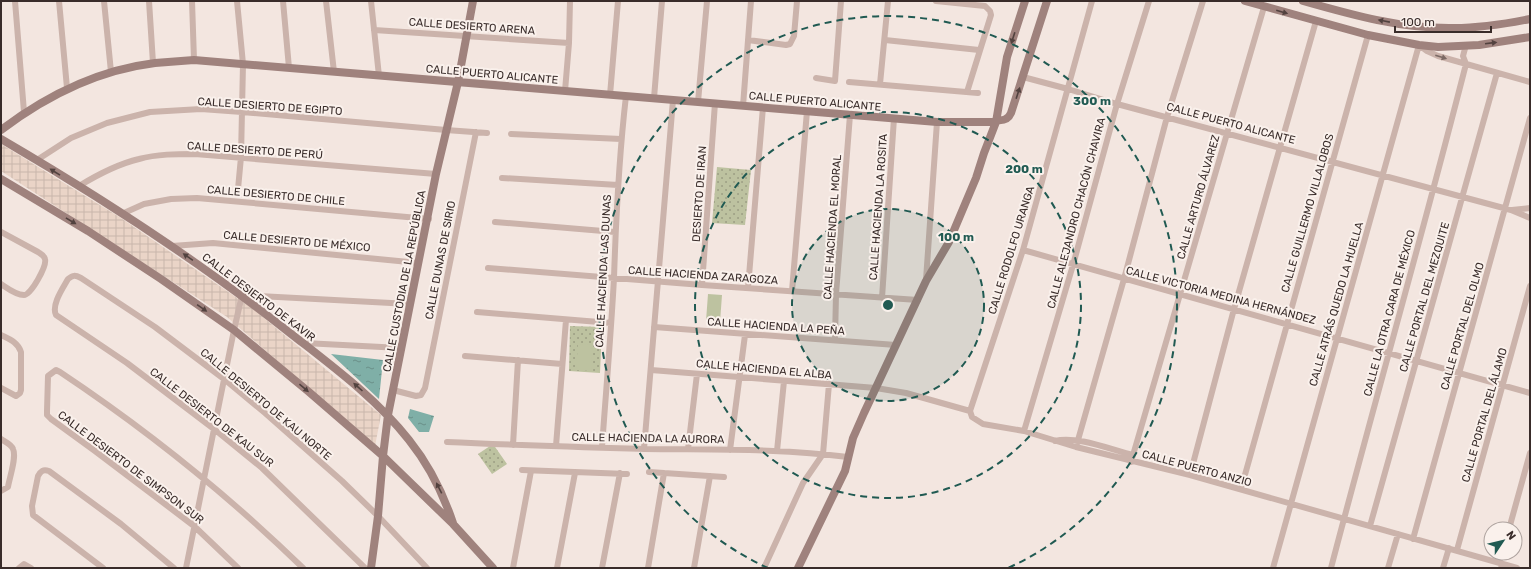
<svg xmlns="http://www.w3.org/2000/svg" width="1531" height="569" font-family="Rubik,sans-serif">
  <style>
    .park { fill: url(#park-dots) }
    .pitch { fill: #bdc2a0 }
    .plaza { fill: url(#plaza-grid) }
    .water { fill: url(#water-ripples) }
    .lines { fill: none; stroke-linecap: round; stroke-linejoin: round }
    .street { stroke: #cbb3ab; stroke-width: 6 }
    .secondary { stroke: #9f827d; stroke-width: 8 }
    .oneway { fill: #52423f }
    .oneway2 { fill: #7b6964 }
    .ring { fill: none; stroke: #205a52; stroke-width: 2; stroke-dasharray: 7 5 }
    .labels { text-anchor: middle; stroke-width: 4; stroke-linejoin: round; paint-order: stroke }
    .street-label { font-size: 11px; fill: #392c2a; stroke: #faf1ec }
    .centre { fill: #205a52; stroke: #faf1ec; stroke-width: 2 }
    .ring-label { font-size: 12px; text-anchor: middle; font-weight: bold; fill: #205a52; stroke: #faf1ec; stroke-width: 4; stroke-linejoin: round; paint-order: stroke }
  </style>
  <defs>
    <pattern id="park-dots" width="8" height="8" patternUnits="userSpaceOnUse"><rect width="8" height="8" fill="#bdc2a0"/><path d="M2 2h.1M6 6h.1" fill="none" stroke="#9b9e83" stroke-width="1.8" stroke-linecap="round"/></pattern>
    <pattern id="plaza-grid" width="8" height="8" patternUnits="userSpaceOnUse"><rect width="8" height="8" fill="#ead4c7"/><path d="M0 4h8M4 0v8" fill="none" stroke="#c9b6ab"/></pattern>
    <pattern id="water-ripples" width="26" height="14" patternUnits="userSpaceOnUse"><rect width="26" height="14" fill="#7fafa7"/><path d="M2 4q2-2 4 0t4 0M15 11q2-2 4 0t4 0" fill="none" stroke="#698f88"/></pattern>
  </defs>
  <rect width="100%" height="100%" fill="#f3e6e0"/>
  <path class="park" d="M717,167L751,170L745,225L712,223Z
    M570,326L602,327L600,373L569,371Z
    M493,444L507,464L492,474L478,454Z"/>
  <path class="pitch" d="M708,294L722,295L720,322L706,321Z
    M578,344L592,345L591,371L576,370Z"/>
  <path class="plaza" d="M1,144L121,218L253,309L381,415L375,446L227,317L1,171Z"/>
  <path class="water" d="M331,354L383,360L379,399Z
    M410,409L434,416L429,432H419L408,418Z"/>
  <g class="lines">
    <path class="street" d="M15,1L24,112
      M59,1L67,88
      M104,1L111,72
      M149,1L153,63
      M192,1L194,60
      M237,1L243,64L241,157L238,189
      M283,1L289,68
      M326,1L334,72
      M371,1L379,76
      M936,1L985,6L990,11L991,15L967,92
      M374,30L569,43
      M748,40L786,45L790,44L794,36L797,1
      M885,40L979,50
      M1466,64L1463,56L1466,45
      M1023,77L1068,89L1117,104L1511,210L1530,218
      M816,78L835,81L841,1
      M849,82L978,93
      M880,84L888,1
      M565,91L569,43L570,1
      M610,95L618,1
      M654,98L662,1
      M698,102L707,1
      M743,106L751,1
      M511,134L621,139
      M37,160L71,138L107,123L150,112L201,109L242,112L446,130L487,133
      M502,178L618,185
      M79,186C97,175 118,164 139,159C157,154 177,154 195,154L436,174
      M1512,210L1530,208
      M124,213L144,204L171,199L197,198L429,219
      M495,222L615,232
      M1,232L38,252C41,254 44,255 45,259C47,266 31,295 24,295C16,295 7,288 1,284
      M172,246L213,243L419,263
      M1023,250L1530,393
      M488,268L702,285L918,300
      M926,280L937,122
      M702,285L715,103
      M748,288L763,107
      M792,291L807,111
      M882,298L894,118
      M477,312L611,323
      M654,327L896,345
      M1,335C9,339 18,342 21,352V390L20,393L16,396L1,388
      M835,340L836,294L850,115
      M304,343L401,348
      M465,356L562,364
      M651,370L876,388L906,393L970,411L972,417L983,424L1024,431L1076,447L1190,475L1517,568
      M393,390L416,396L421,395L425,388L476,132
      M970,411L1023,250L1092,1
      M1024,431L1073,265L1117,104L1149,1
      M1,439C5,442 11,444 13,449C17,457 9,479 8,487L1,491
      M1055,441C1076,435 1112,450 1133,455
      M447,442C513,445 579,447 644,449C712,450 780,448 848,457
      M513,445L518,360
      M556,446L566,320
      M602,447C606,391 611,334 614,278C616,217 619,156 626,96
      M1076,447L1124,279L1167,117L1203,1
      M644,449L673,100
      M688,449L697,374
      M730,450L745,335
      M777,451L784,381
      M1131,462L1264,7
      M522,470L627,474
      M649,472L724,477
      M1190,475L1234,309L1316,21
      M1241,489L1368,35
      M1370,526L1497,73
      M1509,529L1530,453
      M1413,539L1530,118
      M1457,550L1530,286
      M1501,565L1499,563L1502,553
      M19,568L24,564L31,568
      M103,568L33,515L32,506L38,476C41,471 43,469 49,471L121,524L174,568
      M186,568L234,330L242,295L410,304
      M238,568L194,526L95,451L51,419L47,415V411L48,376L56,370L60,372C147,430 228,495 303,568
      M365,568L262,468L214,429L127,363L56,315C51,305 63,288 68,279C73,275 75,275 81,278L155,327L224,379L265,413L342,481L378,516L427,568
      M513,568L531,471
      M557,568L575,473
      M602,568L620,473
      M648,568L664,473
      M694,568L710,476
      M764,568L803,483L823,454L829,384
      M1273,568L1419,45L1427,51L1438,56L1530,82
      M1331,568C1375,400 1423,233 1466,64
      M1388,568L1398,534
      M1443,568L1449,548"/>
    <path class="secondary" d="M1245,1L1368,35L1419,45L1438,47L1479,45L1530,37
      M1303,1C1352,15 1402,29 1454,28C1479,28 1505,24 1530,19
      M996,120C1003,121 1008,120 1011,113L1047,1
      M1,130C46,96 98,70 155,63C168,62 181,61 194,60L937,122H996
      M1,139C102,198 199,261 290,333C332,366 376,398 409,440C429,465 443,493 453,523
      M1,179L88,231L161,279L234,330L309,392L383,456L453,524L493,568
      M371,568L378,516L383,456L388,415L436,174L458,82L473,1
      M798,568L845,471L853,438L864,413L926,281L949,242L976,178L984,153L996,122L1007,57L1025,1"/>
  </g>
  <defs><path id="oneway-solid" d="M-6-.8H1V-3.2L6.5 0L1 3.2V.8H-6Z"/></defs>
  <g class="oneway">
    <use href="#oneway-solid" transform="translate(1282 12) rotate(16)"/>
    <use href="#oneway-solid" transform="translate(1384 21) rotate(-169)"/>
    <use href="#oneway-solid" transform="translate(1013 38) rotate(108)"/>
    <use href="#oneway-solid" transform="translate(1491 43) rotate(-7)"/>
    <use href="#oneway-solid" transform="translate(1018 93) rotate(-72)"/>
    <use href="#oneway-solid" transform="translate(55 172) rotate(-148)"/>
    <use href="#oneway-solid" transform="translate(71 221) rotate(31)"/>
    <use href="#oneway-solid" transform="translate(188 257) rotate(-145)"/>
    <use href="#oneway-solid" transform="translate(202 308) rotate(35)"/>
    <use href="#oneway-solid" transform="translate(358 387) rotate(-138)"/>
    <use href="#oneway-solid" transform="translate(304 388) rotate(40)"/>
    <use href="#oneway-solid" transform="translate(439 488) rotate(-117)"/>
  </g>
  <use class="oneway2" href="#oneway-solid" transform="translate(1441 57) rotate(18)"/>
  <circle cx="888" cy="305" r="96" fill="#205a52" fill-opacity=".12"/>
  <g class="ring">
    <circle cx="888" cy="305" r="96"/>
    <circle cx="888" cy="305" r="193"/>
    <path d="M768 568A289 289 0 1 1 1008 568"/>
  </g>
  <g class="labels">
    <g class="street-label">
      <text transform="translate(472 26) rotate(4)" y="4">CALLE DESIERTO ARENA</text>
      <text transform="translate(492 74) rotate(5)" y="4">CALLE PUERTO ALICANTE</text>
      <text transform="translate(815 101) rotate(5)" y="4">CALLE PUERTO ALICANTE</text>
      <text transform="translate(270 106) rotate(4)" y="4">CALLE DESIERTO DE EGIPTO</text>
      <text transform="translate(1231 123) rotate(15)" y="4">CALLE PUERTO ALICANTE</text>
      <text transform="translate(255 150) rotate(4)" y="4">CALLE DESIERTO DE PERÚ</text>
      <text transform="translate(699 194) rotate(-86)" y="4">DESIERTO DE IRAN</text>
      <text transform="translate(276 195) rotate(5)" y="4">CALLE DESIERTO DE CHILE</text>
      <text transform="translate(1198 197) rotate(-74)" y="4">CALLE ARTURO ÁLVAREZ</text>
      <text transform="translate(878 207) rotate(-86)" y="4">CALLE HACIENDA LA ROSITA</text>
      <text transform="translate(1076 213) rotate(-75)" y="4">CALLE ALEJANDRO CHACÓN CHAVIRA</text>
      <text transform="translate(1307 213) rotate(-74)" y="4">CALLE GUILLERMO VILLALOBOS</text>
      <text transform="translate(832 227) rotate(-86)" y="4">CALLE HACIENDA EL MORAL</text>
      <text transform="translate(297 241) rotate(5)" y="4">CALLE DESIERTO DE MÉXICO</text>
      <text transform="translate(1011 250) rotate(-73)" y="4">CALLE RODOLFO URANGA</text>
      <text transform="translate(440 260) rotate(-79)" y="4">CALLE DUNAS DE SIRIO</text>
      <text transform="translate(603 271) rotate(-87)" y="4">CALLE HACIENDA LAS DUNAS</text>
      <text transform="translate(703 275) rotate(4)" y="4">CALLE HACIENDA ZARAGOZA</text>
      <text transform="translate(404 281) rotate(-79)" y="4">CALLE CUSTODIA DE LA REPÚBLICA</text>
      <text transform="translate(1221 295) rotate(15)" y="4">CALLE VICTORIA MEDINA HERNÁNDEZ</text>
      <text transform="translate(259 297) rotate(37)" y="4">CALLE DESIERTO DE KAVIR</text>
      <text transform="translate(1424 297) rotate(-74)" y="4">CALLE PORTAL DEL MEZQUITE</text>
      <text transform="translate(1336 304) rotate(-74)" y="4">CALLE ATRÁS QUEDO LA HUELLA</text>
      <text transform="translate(1389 313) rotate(-75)" y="4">CALLE LA OTRA CARA DE MÉXICO</text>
      <text transform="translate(776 326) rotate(4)" y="4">CALLE HACIENDA LA PEÑA</text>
      <text transform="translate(1462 326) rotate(-74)" y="4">CALLE PORTAL DEL OLMO</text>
      <text transform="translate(764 369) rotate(5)" y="4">CALLE HACIENDA EL ALBA</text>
      <text transform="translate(266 404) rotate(40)" y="4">CALLE DESIERTO DE KAU NORTE</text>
      <text transform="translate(1484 415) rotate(-74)" y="4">CALLE PORTAL DEL ÁLAMO</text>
      <text transform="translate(212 417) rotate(38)" y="4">CALLE DESIERTO DE KAU SUR</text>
      <text transform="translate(648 438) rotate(1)" y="4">CALLE HACIENDA LA AURORA</text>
      <text transform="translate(131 467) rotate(37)" y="4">CALLE DESIERTO DE SIMPSON SUR</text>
      <text transform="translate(1197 468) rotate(15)" y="4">CALLE PUERTO ANZIO</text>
    </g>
  </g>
  <circle cx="888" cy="305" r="6" class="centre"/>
  <g class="ring-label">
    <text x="1092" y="105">300 m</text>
    <text x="1024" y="173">200 m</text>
    <text x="956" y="241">100 m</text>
  </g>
  <rect width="1531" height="569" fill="none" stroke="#392c2a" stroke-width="4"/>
  <g transform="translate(1503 541) rotate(55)"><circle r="19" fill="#faf1ec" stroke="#ada29e"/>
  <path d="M0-3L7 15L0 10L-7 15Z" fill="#205a52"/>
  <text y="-6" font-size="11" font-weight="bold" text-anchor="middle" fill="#392c2a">N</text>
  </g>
  <path d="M1395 26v6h96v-6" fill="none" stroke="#392c2a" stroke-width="2"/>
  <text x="1401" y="26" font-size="12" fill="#392c2a" stroke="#faf1ec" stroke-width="3" paint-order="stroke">100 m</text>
</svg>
